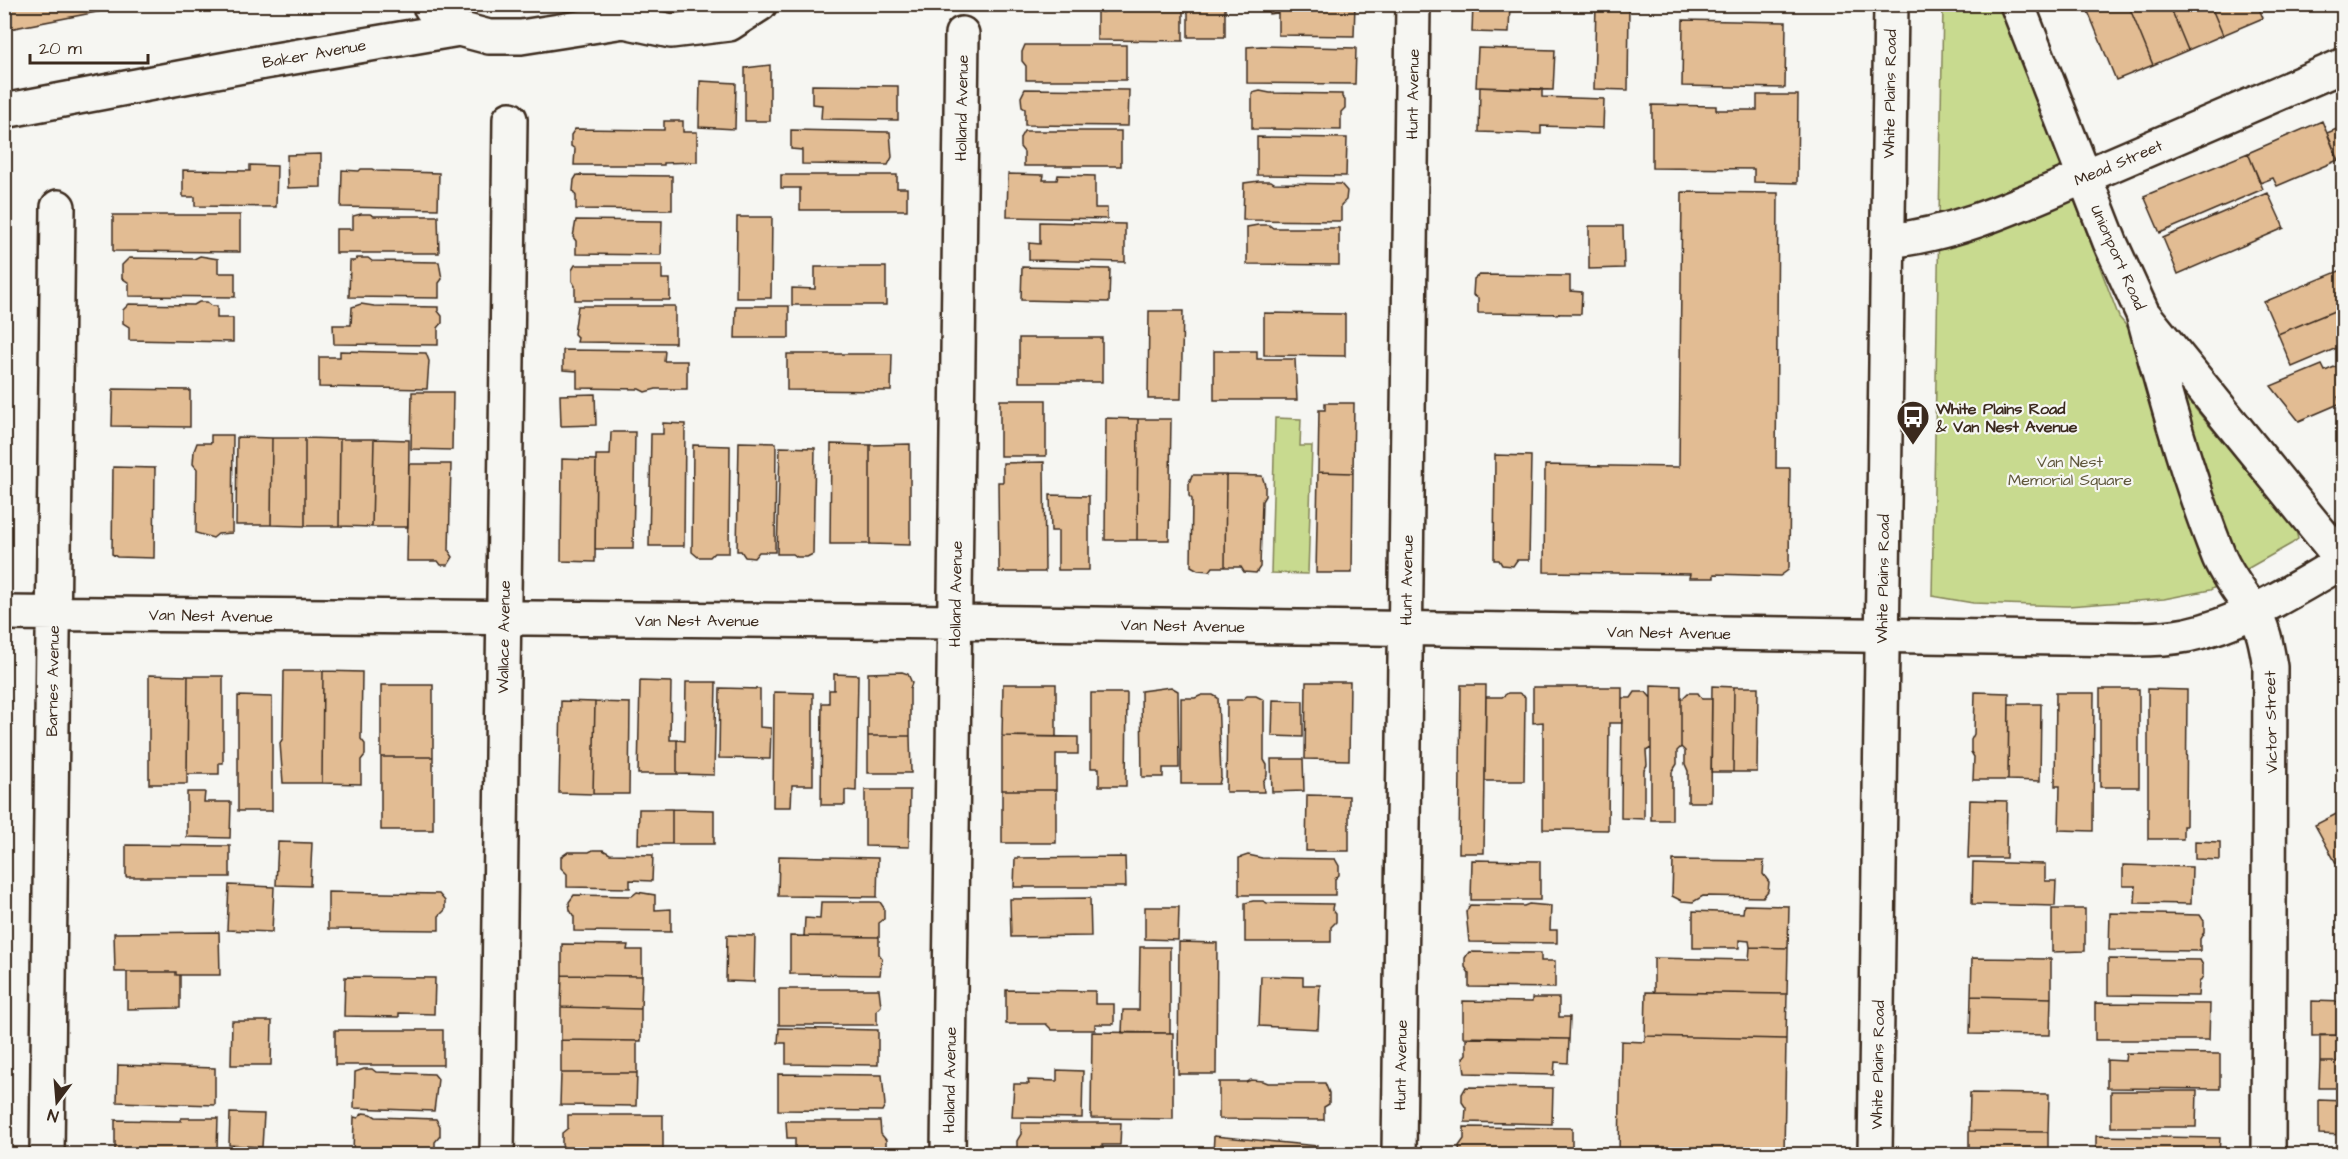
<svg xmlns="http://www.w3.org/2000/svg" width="2348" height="1159" font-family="'Architects Daughter',sans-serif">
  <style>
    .green { fill: #c8da8f; stroke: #828256; stroke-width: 1.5 }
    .building { fill: #e2bc93; stroke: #3b2a1e; stroke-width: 1.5 }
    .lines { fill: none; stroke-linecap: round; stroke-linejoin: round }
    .minor-casing { stroke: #3b2a1e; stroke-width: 38 }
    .major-casing { stroke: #3b2a1e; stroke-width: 38 }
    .minor { stroke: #f6f6f2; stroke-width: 33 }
    .major { stroke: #f6f6f2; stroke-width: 33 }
    .labels { text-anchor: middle; stroke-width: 4.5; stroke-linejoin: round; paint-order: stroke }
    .street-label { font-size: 16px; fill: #3b2a1e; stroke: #f6f6f2 }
    .poi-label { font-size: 16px; font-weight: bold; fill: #3b2a1e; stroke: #f6f6f2; text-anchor: start }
    .park-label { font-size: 16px; fill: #5e563a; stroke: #f6f6f2 }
  </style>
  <rect width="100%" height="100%" fill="#f6f6f2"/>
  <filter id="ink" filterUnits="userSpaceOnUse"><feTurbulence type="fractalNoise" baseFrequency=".0167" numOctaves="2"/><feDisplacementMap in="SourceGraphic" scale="12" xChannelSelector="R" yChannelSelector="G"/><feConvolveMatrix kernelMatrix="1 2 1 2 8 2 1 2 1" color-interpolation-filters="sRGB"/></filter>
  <g filter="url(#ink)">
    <path class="green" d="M1943,5H2000L2119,317L2296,530L2298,539L2291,544L2210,590L2164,599L2068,606L1973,603L1932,596Z
      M1275,418L1301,419L1300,446H1312L1308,574L1271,573Z"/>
    <path class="building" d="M4,4H138L4,30Z
      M1123,4H1183V41L1097,40V11L1103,12Z
      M1188,4H1225V37H1188Z
      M1269,4H1355L1354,36L1278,35V13L1269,14Z
      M1473,4H1510L1509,33L1472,32Z
      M1596,4H1629L1628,90L1594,89Z
      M2085,4H2128L2153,65L2116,80Z
      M2128,4H2169L2188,50L2153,65Z
      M2169,4H2210L2223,35L2188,50Z
      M2210,4H2257L2263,18L2223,35Z
      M2274,4H2293L2277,11Z
      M1683,20L1786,22L1785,88L1682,86Z
      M1025,45H1126V80H1026V66L1022,61V52Z
      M1261,46L1356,48L1355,84L1247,83V47Z
      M1478,48L1555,50L1553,90L1476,87Z
      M770,65V121H745V68Z
      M700,81L736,83L735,129L699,127Z
      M812,85L898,86V120L821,119L822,105L812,104Z
      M1480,87L1542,89V97L1604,99L1603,128L1541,126V134L1479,132Z
      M1025,89L1129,90L1128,126L1025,125V109L1022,107L1021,97Z
      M1260,91L1270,93L1342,94V97L1345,100V108L1341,112V130L1252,129V93Z
      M1757,95H1798L1797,183L1754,182V169L1652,168V105L1716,106V110H1757Z
      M664,121H683V132H697V162L664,163V165H574L575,149L571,146V135L575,129L664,130Z
      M2322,121L2338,160L2277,186L2273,178L2260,183L2248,153Z
      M2344,126V172L2327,133Z
      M791,130L890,132L892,157L888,165L802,164V150L791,149Z
      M1024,131H1121V166H1024V152L1020,147V138Z
      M1257,137L1347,138L1346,176L1257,175Z
      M2248,153L2263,189L2160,233L2144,196Z
      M321,154V187L288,188L287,155Z
      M250,165L277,166L276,207L195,206V197H183V170L250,171Z
      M361,169H372L376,171L439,173L438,209L341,207L342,170L359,171Z
      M1008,174L1044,175L1043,180H1057L1058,175L1095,176V208H1107V219L1007,217Z
      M577,175L672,176V210L576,209V196L573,191L574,180Z
      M781,175H897V188H907V210H800V188H781Z
      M1259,181H1271L1274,183L1341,184L1347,191L1346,200L1341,205V221L1243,220L1244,183Z
      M1682,192L1778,193L1776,468H1790L1789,567L1787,571L1780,576L1714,574V578H1689L1690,574L1544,572L1545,465L1679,467Z
      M2268,193L2284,228L2178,274L2163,238Z
      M361,214H370L374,216H438L439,253H336V229H353V216Z
      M113,215H240V252L113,251Z
      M737,217H772L771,298H736Z
      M576,220L662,221L661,255L576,254V241L573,237Z
      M1040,222L1125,224V262L1029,260V243L1040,244Z
      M1258,225H1269L1273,228H1339V265L1247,264V227Z
      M1589,226H1623L1624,268L1589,269Z
      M200,256L218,259V273H235V297L129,296V283L122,278V265L129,258L194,259Z
      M357,258H368L372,261L439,262L442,279L439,283V298L349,297L350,261H355Z
      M575,265H662V279H670V300H575V286L572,281V270Z
      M815,267H886V305H792V288L815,289Z
      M1022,267L1110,269L1109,302L1021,300Z
      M2344,269V307L2278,334L2264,302Z
      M1479,275L1570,276V291L1582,292L1581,314L1478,313V298L1473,295L1474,279Z
      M199,302H207L212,306H217V318H233V342L129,340V327L123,323V310L129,304L194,305Z
      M361,304L374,306L438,307V311L442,316V323L438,328V345L334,344L333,325H351L352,307Z
      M578,306H675V343L577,342L578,338L574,334Z
      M736,306H789V338H735Z
      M2344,307V345L2292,367L2278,334Z
      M1149,311H1183L1181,399H1148Z
      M1264,313L1345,314V356L1264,355Z
      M1019,338H1102V382H1019Z
      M563,350L665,351L664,361H687V389H656L645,392L639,389L577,388V371L563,370Z
      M340,351L426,353L429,361L427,389L319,387V357H340Z
      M1214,351H1257V359H1295L1297,400H1214Z
      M787,354H892L891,391L787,390Z
      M2344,363V394L2338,397L2341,403L2299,421L2271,386L2322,365L2325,371Z
      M113,389L190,390V427L112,426Z
      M412,392H453L452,450L411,449Z
      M595,394L596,425L561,426L560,395Z
      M1000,400H1046V456H1000Z
      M1325,403H1354L1353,473L1318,472L1319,410H1325Z
      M1106,418L1138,419L1137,540H1105Z
      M1138,419H1171L1169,540H1137Z
      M663,423L685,424L684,546H649L651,434H663Z
      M611,432H635L633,549H595L596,455H610Z
      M211,435H233L232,533L218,534L213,538L196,533L197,469L193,464L194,451L197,443H211Z
      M237,437L272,438L271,525H236Z
      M272,438H305V526L271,525Z
      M305,438L340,439L339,526H305Z
      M340,439H374L372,527L339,526Z
      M374,439L409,440L408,527H372Z
      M739,442L776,443L775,552H759L754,558L745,557L741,551H737Z
      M831,444L870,445V544H830Z
      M910,444V545L870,544V445Z
      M693,445L730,446L729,553H714L710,557H698L692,552Z
      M780,447L815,448L813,554L807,557H797L793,554H777Z
      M1495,455L1531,456L1529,560H1517L1513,566L1502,565L1499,560H1494Z
      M562,459L596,460L595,562L561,561Z
      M1044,462L1045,572H999L998,482H1003V463Z
      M409,464H451L449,551L453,557L448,565H441L438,561H407Z
      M113,467L155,468L154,558L117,557L112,554Z
      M1318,472L1353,473L1352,573H1316Z
      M1192,475H1226L1225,567H1213L1210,571L1198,570L1191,566L1192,499L1189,496V483Z
      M1226,475L1262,476L1265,485V496L1262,501L1260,567L1256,573L1244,572L1241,567H1225Z
      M1050,495L1089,496V570H1058V531H1051Z
      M284,671H323L322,783H283L280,743L283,738Z
      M323,671L362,672L361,739L365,744V755L361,760V784L322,783Z
      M902,672L908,674L912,683L910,689V736H868V673Z
      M834,674L858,675L856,791L845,790V805H821L822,703H829V690H834Z
      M149,675L188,676L187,784H149Z
      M188,676H223V763H219V774H187Z
      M640,681L671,682L670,740H677V774H638Z
      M686,682H716L714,775L677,774V740L685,741Z
      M1306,682H1350L1349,760L1305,759Z
      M1003,684H1056V737L1002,736Z
      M381,685H433V757H381Z
      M1461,685H1486L1484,853H1459Z
      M1651,685L1681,686V747L1677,751V764L1672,772V820H1651Z
      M1712,686L1734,687L1733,772H1711Z
      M1171,687L1178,691L1179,768H1163V777H1142L1141,691Z
      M1533,687H1622V723H1609L1608,830L1543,829V722L1533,723Z
      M1734,687H1758L1757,772H1733Z
      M720,688L760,689V727L771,728L770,759L719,758Z
      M2100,689H2139V787H2100Z
      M2148,689L2187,690L2186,826H2183V839H2148Z
      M774,692L813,693V785H792L791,807H773Z
      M1635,692H1646L1651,698V748L1646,751L1647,765L1644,770V819L1621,818L1622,698H1631Z
      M1975,692L2009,693L2008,780H1973L1974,757L1971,752V740L1974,734Z
      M1091,693H1127L1126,786H1099V768H1091Z
      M1508,693H1519L1525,697L1524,781H1485L1486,697H1502Z
      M1688,693H1698L1702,699H1712L1711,802H1688V771L1685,764V751L1681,747V700Z
      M2056,693H2094L2093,831L2059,830L2060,786H2055Z
      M1202,695H1213L1218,698L1221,777L1219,784H1181V698H1195Z
      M238,696L272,697V811H238Z
      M1247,696H1256L1264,700V760L1267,765V775L1263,782L1264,792H1226L1227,700H1242Z
      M1273,700L1303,701V737L1272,736Z
      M561,701L595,702L593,794L559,793Z
      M595,702L630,703L629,794H593Z
      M2009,704H2041L2040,781L2008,780Z
      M868,736H910L911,773H868Z
      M1002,736L1078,737V754H1056V790H1002Z
      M381,757H433V830H381Z
      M1271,759H1303L1304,791L1272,792Z
      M865,790H910L909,847L865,846Z
      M1002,790H1056V843H1002Z
      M187,792H205L204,802H231L230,838L187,837Z
      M1307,795L1349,796V851H1306Z
      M1970,800L2007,801L2006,858H1968Z
      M639,809H672V844H638Z
      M672,809L714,810V844H672Z
      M2344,810V859L2336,863L2315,825Z
      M2195,841L2220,842V860L2195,859Z
      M278,842L312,843L310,886L276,885Z
      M126,845L230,846V877H126Z
      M593,850H603L610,854L653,855L652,881L630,880V888L567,887V874L561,868V857L568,852H589Z
      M1248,855L1262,858L1335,859L1339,866V875L1335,879V895H1239V858Z
      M779,856L878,858L877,897L778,896Z
      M1125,857L1126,887H1014L1015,858Z
      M1472,860L1540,861V900H1471Z
      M1673,860L1764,861L1763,874L1769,882L1768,891L1763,897L1703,896L1693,902L1682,901L1672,896Z
      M1973,862L2045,864V881H2056L2055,906L1972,904Z
      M2123,865L2192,867L2191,904L2135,903L2136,886H2123Z
      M229,885L274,887L272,932L227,930Z
      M328,892L439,894L445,901V910L439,916V930L328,929Z
      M637,892L655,895V910L671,909V932L574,931V917L570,910L569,902L574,895L632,896Z
      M1090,898L1091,936L1011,937L1010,899Z
      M1253,901H1263L1267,903L1333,904L1332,909L1336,914V922L1331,927V942H1245V903Z
      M821,902H880L884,908V919L879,923V937L804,936L805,918L820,919Z
      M1529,904L1551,906L1550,930H1557V943L1469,942L1466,912L1470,905L1524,906Z
      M1744,905L1789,906L1788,948L1750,947L1749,941L1739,940V948H1693V911L1743,913Z
      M1145,907H1179L1178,940L1145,939Z
      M2052,909H2085V951L2052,952Z
      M2110,913L2200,915L2204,921V932L2200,939V951L2109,950Z
      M219,932L220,975H176V972H115L114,933Z
      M727,935L755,936L754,982L726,981Z
      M790,936L879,937V954L882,958L880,975L790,974Z
      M1179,942L1217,943L1216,1074H1178Z
      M562,944L628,945L627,950H642V976L562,975Z
      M1140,947H1170V1033H1122L1123,1010H1139Z
      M1750,947L1788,948L1787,994L1654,992V958L1749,960Z
      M1469,952L1541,953V961H1555V988L1469,987V973L1465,967V958Z
      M1972,958L2051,959V998L1971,996Z
      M2108,959L2200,960L2203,965V976L2199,983L2198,996L2108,995Z
      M127,972H176V975H180V1008L127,1009Z
      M562,975L642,976L641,1009L561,1007Z
      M1261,976L1303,977V985H1320L1318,1029L1259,1026Z
      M345,977L435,978L434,1014L399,1013V1017L344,1016Z
      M779,989H879L881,1006L877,1010V1025H779Z
      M1006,990L1095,991V1004H1114V1024H1095V1030H1052L1046,1024H1006Z
      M1646,992L1787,994L1786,1039L1645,1036Z
      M1971,996L2051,998L2050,1035L1970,1034Z
      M1532,998H1559V1017H1570L1569,1039L1463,1037V1001L1532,1002Z
      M2312,1001L2344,1002V1035L2312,1036Z
      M2095,1003L2210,1004L2209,1040H2095Z
      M561,1007L641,1009V1041L561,1040Z
      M232,1021H272L271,1065H231Z
      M779,1028L878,1030V1065L786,1064V1043H778Z
      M335,1030H443V1065H335Z
      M1092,1032L1173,1033V1119L1091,1118Z
      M2320,1035H2344V1062H2320Z
      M1645,1036L1786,1039L1784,1153L1669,1151V1154H1619L1621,1041L1645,1042Z
      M1466,1038L1569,1039L1568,1063L1555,1062L1554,1075L1465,1073L1463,1058L1466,1054Z
      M561,1040L637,1041V1073H561Z
      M2126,1053L2220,1054V1089L2107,1088V1060L2125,1061Z
      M2320,1062H2344V1088H2319Z
      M118,1065L215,1068V1105L117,1102Z
      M364,1069H372L376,1072L434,1074L438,1079L434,1111L354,1108L355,1072Z
      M1057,1070L1083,1071L1082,1118L1012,1117L1014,1084H1029L1028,1080L1057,1081Z
      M561,1073H637L636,1106L560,1105Z
      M778,1074L882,1075L885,1105L882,1111L778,1110Z
      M1251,1080L1263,1081L1268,1083H1325L1329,1093V1104L1324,1107V1120L1219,1119V1082H1246Z
      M1466,1087L1553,1088L1552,1124L1465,1122L1466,1108L1462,1102V1094Z
      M2111,1091H2197L2196,1127H2111Z
      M1970,1093L2049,1094L2048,1132L1969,1131Z
      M2319,1100L2344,1101V1135L2319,1134Z
      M230,1113L264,1114L262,1147L229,1145Z
      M363,1113L371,1114L376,1117L436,1119L440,1126V1136L435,1142V1154H353L354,1117L358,1118Z
      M568,1115H663V1152H568L562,1145V1133L568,1128Z
      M181,1118H218L217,1149H180V1153L115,1152V1120L181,1121Z
      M786,1121H880L881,1134L886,1140V1148L881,1154H795V1138H787Z
      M1021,1123H1121L1120,1145H1102V1154H1020L1017,1151V1141L1021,1134Z
      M1464,1127L1572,1128V1154H1460L1459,1146L1464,1139Z
      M1969,1131L2048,1132V1154H1969Z
      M1214,1136L1317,1146L1316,1154H1213Z
      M2096,1136L2220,1138L2219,1154H2096Z
      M2336,1145H2344V1154H2336Z"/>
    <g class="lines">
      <g class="minor-casing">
        <path id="minor" d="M429,4L432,9L459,29
          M2017,4L2110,242L2143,314L2344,562
          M4,111L264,62L459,29L489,37H521L624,21L671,31L729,24L760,4
          M1887,241C1960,234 2026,201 2093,173C2177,137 2260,101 2344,65
          M2143,314C2165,396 2188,479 2219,557C2228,578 2241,593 2253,611C2264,627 2267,649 2270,667L2268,1154
          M4,613L955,622L2136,639C2153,639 2171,638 2187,635C2244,623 2294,589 2344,561
          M47,1154L58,207
          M497,1154L510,119
          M948,1154L962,34
          M1399,1154L1413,4"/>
      </g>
      <g class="major-casing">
        <path id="major" d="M1875,1154L1891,4"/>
      </g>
      <use href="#minor" class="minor"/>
      <use href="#major" class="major"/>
    </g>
  </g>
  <defs>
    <g id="bus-pin" transform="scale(1.725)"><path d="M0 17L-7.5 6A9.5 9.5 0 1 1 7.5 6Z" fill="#3b2a1e" stroke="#f6f6f2"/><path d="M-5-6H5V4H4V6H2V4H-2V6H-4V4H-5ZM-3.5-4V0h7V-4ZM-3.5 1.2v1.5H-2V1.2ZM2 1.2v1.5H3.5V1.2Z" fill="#fff"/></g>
  </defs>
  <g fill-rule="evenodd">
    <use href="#bus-pin" x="1913" y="417"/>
  </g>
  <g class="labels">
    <g class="street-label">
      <text transform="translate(314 53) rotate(-10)" y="6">Baker Avenue</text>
      <text transform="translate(1412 94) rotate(-89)" y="6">Hunt Avenue</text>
      <text transform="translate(1889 94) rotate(-89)" y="6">White Plains Road</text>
      <text transform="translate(961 108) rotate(-89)" y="6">Holland Avenue</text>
      <text transform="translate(2118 162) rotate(-23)" y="6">Mead Street</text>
      <text transform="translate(2119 257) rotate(66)" y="6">Unionport Road</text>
      <text transform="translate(1882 579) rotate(-89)" y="6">White Plains Road</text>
      <text transform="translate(1406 580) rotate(-89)" y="6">Hunt Avenue</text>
      <text transform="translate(955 594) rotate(-89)" y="6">Holland Avenue</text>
      <text transform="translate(211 615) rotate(1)" y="6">Van Nest Avenue</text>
      <text x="697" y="626">Van Nest Avenue</text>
      <text transform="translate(1183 625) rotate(1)" y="6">Van Nest Avenue</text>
      <text transform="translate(1669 632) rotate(1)" y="6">Van Nest Avenue</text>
      <text transform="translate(503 637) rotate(-89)" y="6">Wallace Avenue</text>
      <text transform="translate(52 681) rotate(-89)" y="6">Barnes Avenue</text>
      <text transform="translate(2270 722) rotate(-91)" y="6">Victor Street</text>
      <text transform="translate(1400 1065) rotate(-89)" y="6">Hunt Avenue</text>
      <text transform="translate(1877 1065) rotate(-89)" y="6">White Plains Road</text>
      <text transform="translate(949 1080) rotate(-89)" y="6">Holland Avenue</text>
    </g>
    <g class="poi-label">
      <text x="1936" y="414">White Plains Road<tspan x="1936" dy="18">&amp; Van Nest Avenue</tspan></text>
    </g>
    <g class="park-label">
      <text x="2070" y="467">Van Nest<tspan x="2070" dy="18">Memorial Square</tspan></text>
    </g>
  </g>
  <rect width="2348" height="1159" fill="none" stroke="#f6f6f2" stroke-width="24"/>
  <rect x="12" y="12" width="2324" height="1135" fill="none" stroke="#3b2a1e" stroke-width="2" filter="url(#ink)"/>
  <g transform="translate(57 1102) rotate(196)" stroke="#f6f6f2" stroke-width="4.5" paint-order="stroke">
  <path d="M0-4.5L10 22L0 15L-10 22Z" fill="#3b2a1e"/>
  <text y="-9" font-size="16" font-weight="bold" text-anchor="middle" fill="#3b2a1e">N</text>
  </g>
  <path d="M30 54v9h118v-9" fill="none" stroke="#3b2a1e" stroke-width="3"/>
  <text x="39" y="54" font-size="18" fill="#3b2a1e" stroke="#f6f6f2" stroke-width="4.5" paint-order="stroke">20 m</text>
</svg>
